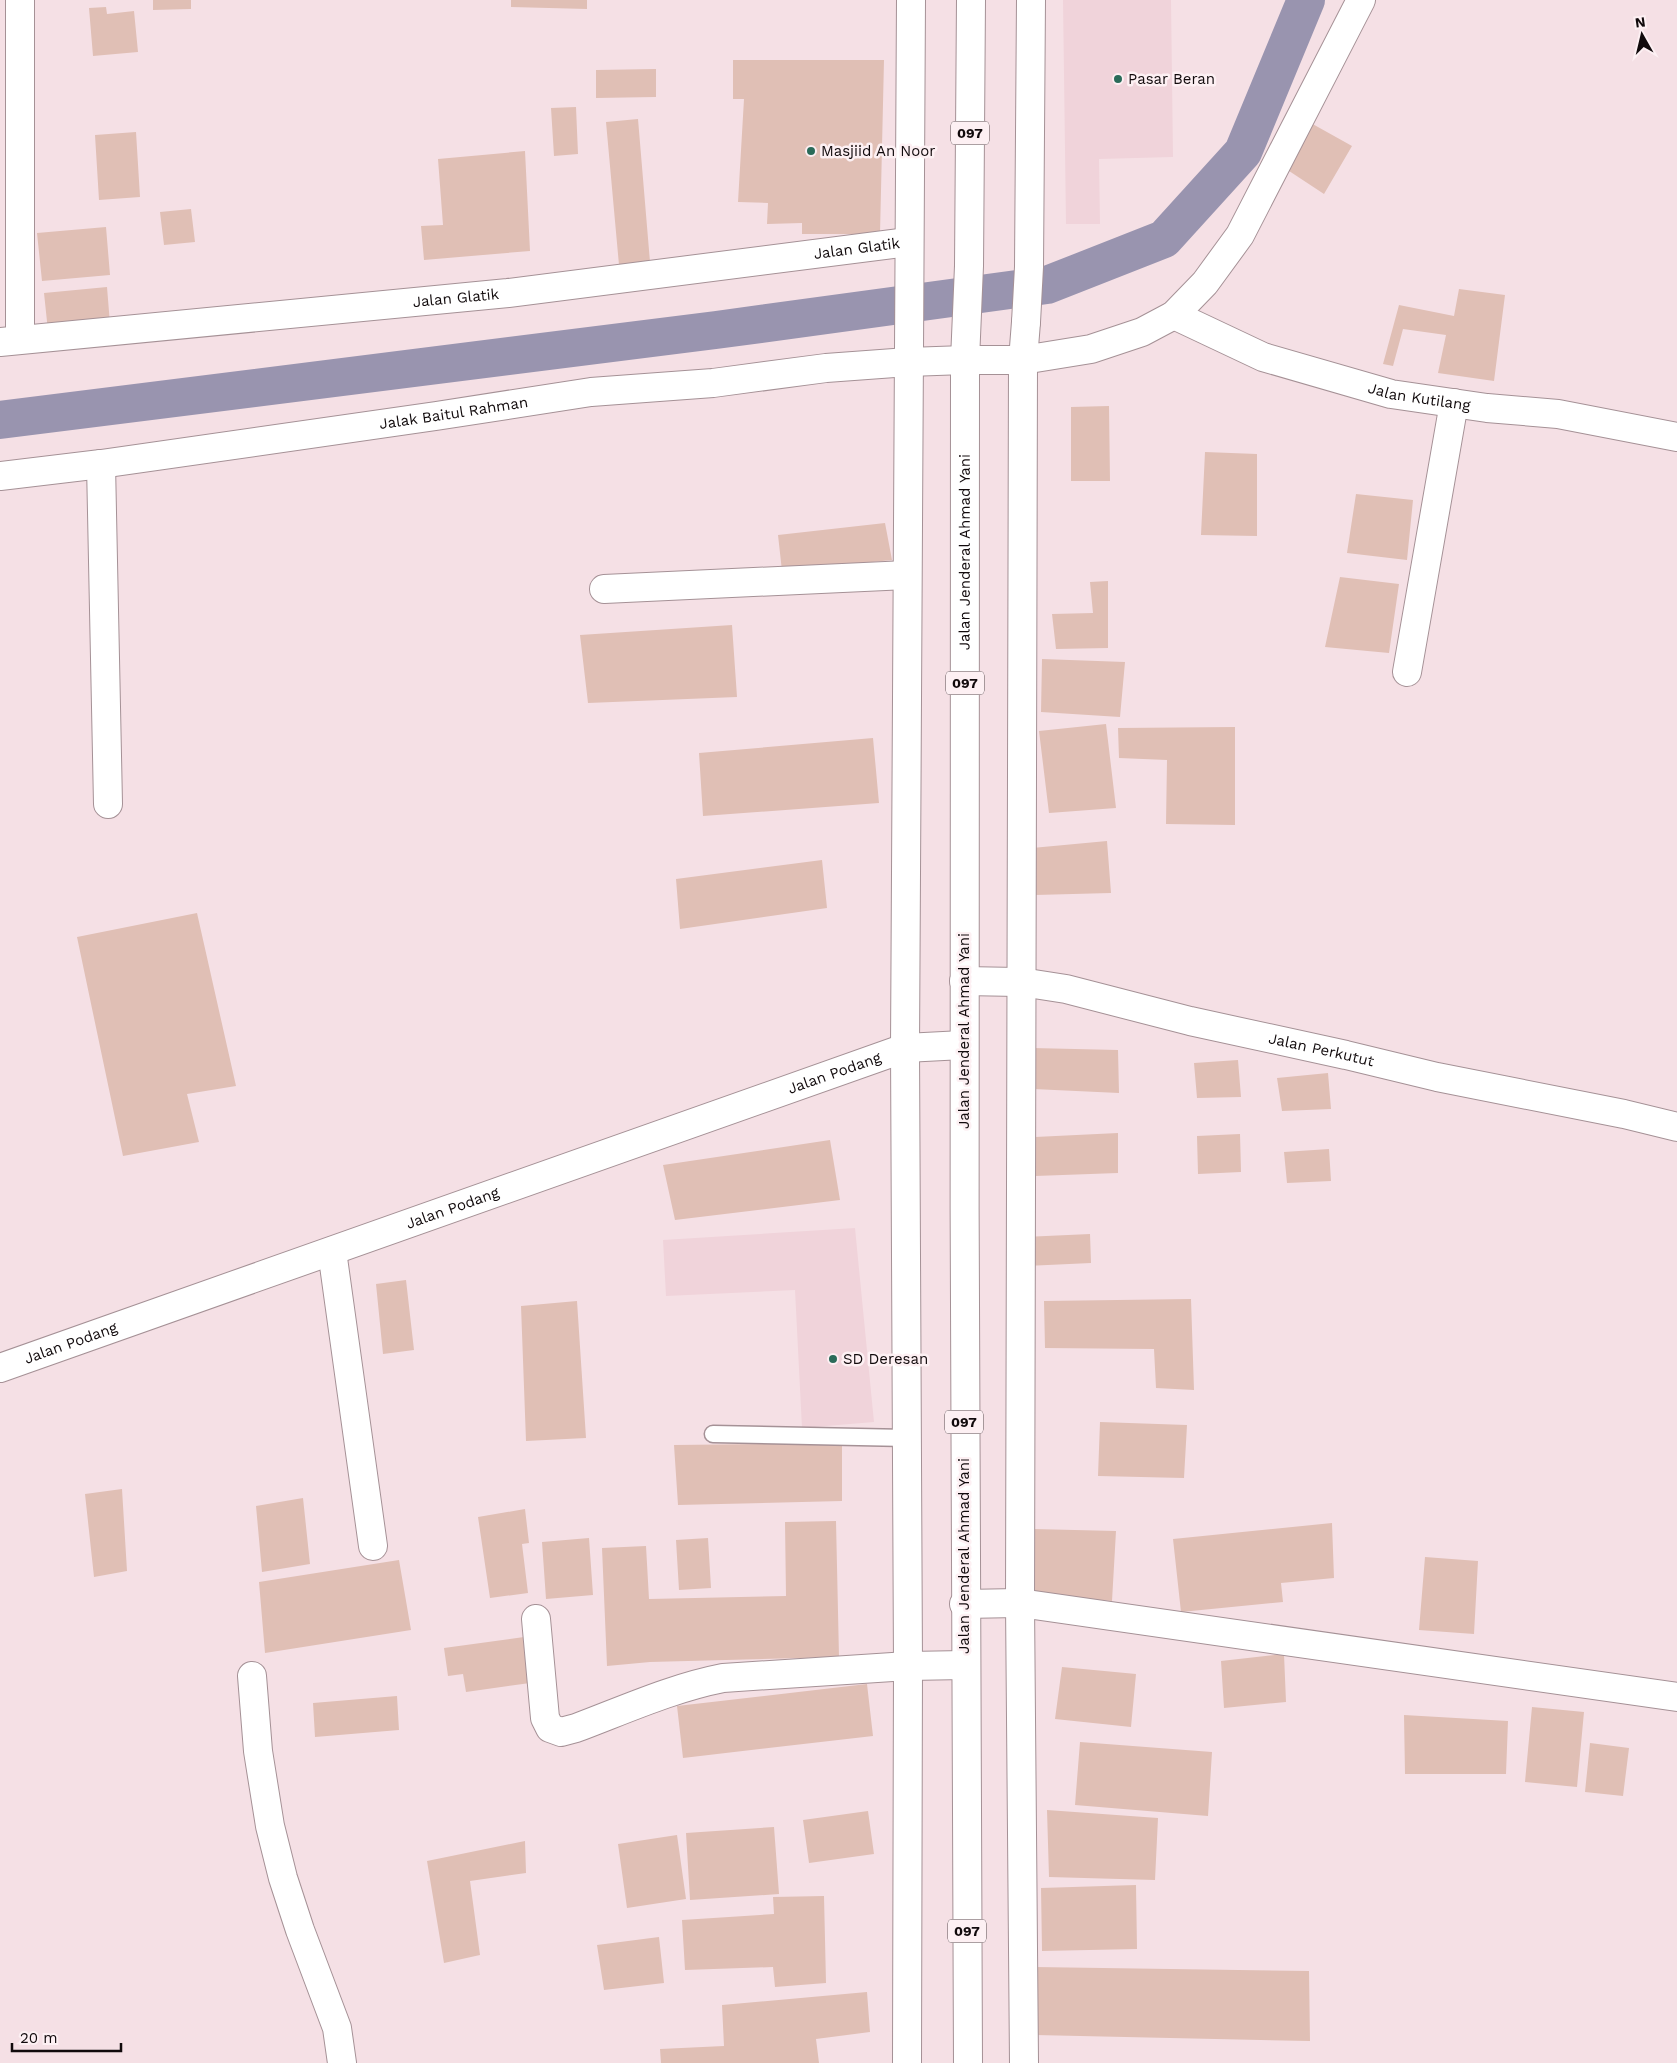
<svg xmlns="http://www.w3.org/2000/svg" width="1677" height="2063" font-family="'Work Sans',sans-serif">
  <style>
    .built { fill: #f0d3da }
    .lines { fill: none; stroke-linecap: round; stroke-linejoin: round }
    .canal { stroke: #9994af; stroke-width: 38 }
    .building { fill: #e0bfb5 }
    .lane-casing { stroke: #a59196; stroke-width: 19 }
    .street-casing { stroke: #a59196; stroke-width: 30 }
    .secondary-casing { stroke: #a59196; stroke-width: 30 }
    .primary-casing { stroke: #a59196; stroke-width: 30 }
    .lane { stroke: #fff; stroke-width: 16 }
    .street { stroke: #fff; stroke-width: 28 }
    .secondary { stroke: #fff; stroke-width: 28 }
    .primary { stroke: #fff; stroke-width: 28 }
    .poi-dot { fill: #2a6b59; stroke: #fdf0f3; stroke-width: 2 }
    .labels { text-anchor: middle; stroke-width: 5; stroke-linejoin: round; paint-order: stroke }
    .shield { fill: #fdf0f3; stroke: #584f51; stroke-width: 1 }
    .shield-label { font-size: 14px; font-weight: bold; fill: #110a0c }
    .poi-label { font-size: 15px; fill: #110a0c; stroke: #fdf0f3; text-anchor: start }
    .street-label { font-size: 15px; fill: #110a0c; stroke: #fdf0f3 }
  </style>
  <rect width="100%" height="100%" fill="#f5e0e5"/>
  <path class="built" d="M1063,0H1171L1173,157L1099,159L1100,224H1066Z
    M855,1228L874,1422L802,1428L795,1290L666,1296L663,1240Z"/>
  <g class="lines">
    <path class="canal" d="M0,420L716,330L1047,285L1164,239L1243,152L1306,0"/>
  </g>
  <path class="building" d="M153,0H191V9L153,10Z
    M511,0H587V9L511,7Z
    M106,7L107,14L134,11L138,52L93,56L89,8Z
    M733,60H884L880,234H802V223L767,224L768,203L738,202L744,99H733Z
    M656,69V97L596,98V70Z
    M576,107L578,154L554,156L551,108Z
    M638,119L650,262L619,265L606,122Z
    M1309,122L1352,146L1324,194L1283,167Z
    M136,132L140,197L99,200L95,135Z
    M525,151L530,251L424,260L421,226L443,225L438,159Z
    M191,209L195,242L164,245L160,212Z
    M106,227L110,275L42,281L37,233Z
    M107,287L110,324L48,331L44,293Z
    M1459,289L1505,295L1494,381L1438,373L1446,335L1403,329L1393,366L1383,364L1399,305L1454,316Z
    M1109,406L1110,481H1071V407Z
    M1205,452L1257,454V536L1201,535Z
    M1356,494L1413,500L1407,560L1347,553Z
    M885,523L892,560L782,571L778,535Z
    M1340,577L1399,584L1389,653L1325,647Z
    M1108,581V648L1056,649L1052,614L1093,613L1090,582Z
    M732,625L737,697L588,703L580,635Z
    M1042,659L1125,662L1120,717L1041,712Z
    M1106,724L1116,808L1049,813L1039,731Z
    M1235,727V825L1166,824L1167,760L1119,758L1118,728Z
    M873,738L879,803L703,816L699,753Z
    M1107,841L1111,893L1035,895L1032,848Z
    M822,860L827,908L680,929L676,879Z
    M197,913L236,1086L187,1094L199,1142L123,1156L77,937Z
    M1032,1048L1118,1050L1119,1093L1033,1089Z
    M1238,1060L1241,1097L1197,1098L1194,1063Z
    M1328,1073L1331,1109L1282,1111L1277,1078Z
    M1118,1133V1173L1035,1176V1137Z
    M1240,1134L1241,1172L1198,1174L1197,1136Z
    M830,1140L840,1200L675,1220L663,1165Z
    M1329,1149L1331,1181L1287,1183L1284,1152Z
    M1090,1234L1091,1263L1026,1266L1024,1237Z
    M406,1280L414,1350L383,1354L376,1284Z
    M1191,1299L1194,1390L1156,1388L1154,1349L1045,1348L1044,1301Z
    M577,1301L586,1438L526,1441L521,1306Z
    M1100,1422L1187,1425L1184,1478L1098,1476Z
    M842,1443V1501L678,1505L674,1445Z
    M122,1489L127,1571L94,1577L85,1494Z
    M303,1498L310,1564L262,1572L256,1506Z
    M525,1509L529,1543L522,1544L528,1593L490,1598L478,1517Z
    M836,1521L839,1657L650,1662L607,1666L602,1548L646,1546L649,1599L786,1596L785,1522Z
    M1332,1523L1334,1578L1281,1583L1283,1602L1181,1612L1173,1539Z
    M1033,1529L1116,1531L1112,1601L1026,1594Z
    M589,1538L593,1595L546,1599L542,1542Z
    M708,1538L711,1588L679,1590L676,1540Z
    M1425,1557L1478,1561L1474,1634L1419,1630Z
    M399,1560L411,1630L265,1653L259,1582Z
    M524,1637L530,1683L466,1692L463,1674L448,1676L444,1648Z
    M1284,1654L1286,1702L1224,1708L1221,1661Z
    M1062,1667L1136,1674L1131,1727L1055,1719Z
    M867,1684L873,1736L683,1758L677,1706Z
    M397,1696L399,1730L315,1737L313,1703Z
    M1532,1707L1584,1712L1577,1787L1525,1782Z
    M1404,1715L1508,1721L1506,1774H1405Z
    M1080,1742L1212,1752L1208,1816L1075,1805Z
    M1590,1743L1629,1748L1623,1796L1585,1792Z
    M1047,1810L1158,1818L1155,1880L1049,1877Z
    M868,1811L874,1854L809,1863L803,1820Z
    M774,1827L779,1894L690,1900L686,1833Z
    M677,1835L686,1899L627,1908L618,1844Z
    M525,1841L526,1873L470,1881L480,1955L444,1963L427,1861Z
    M1136,1885L1137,1949L1042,1951L1041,1888Z
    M824,1896L826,1983L775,1987L773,1967L685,1970L682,1920L774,1914L773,1897Z
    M659,1937L664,1983L604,1990L597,1945Z
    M1035,1967L1309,1971L1310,2041L1035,2035Z
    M867,1992L870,2032L816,2039L819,2063H661L660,2049L724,2046L722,2005Z"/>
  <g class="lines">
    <g class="lane-casing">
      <path id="lane" d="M713,1434L907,1438"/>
    </g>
    <g class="street-casing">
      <g id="street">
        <path id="s1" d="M1174,315L1263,357L1391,394L1487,408L1558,414L1677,437"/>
        <path d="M1026,322L1023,360L1091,349L1142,332L1174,315L1205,283L1240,235L1361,0"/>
        <path d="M20,339V0"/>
        <path id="s2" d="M0,342L508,293L908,242"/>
        <path d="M101,464L108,804"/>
        <path id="s3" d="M0,476L101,464L436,416L591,392L713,383L826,368L908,362L965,360"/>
        <path d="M604,589L907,575"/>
        <path d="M1407,672L1454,403"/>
        <path id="s4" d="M1021,982L1066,989L1190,1021L1346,1055L1437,1077L1624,1114L1677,1127"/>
        <path d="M332,1251L373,1546"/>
        <path d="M964,1604L1020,1603L1677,1697"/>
        <path d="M536,1619L545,1718L550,1728L561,1732L576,1728C624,1710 672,1688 723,1678L908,1666L965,1665"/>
        <path d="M252,1676L258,1751L270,1826L283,1878L300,1930L337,2028L342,2063"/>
      </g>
    </g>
    <g class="secondary-casing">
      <g id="secondary">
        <path d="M1026,322L1029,267L1031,0"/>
        <path d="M965,360H1023L1020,1603L1024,2063"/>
        <path d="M964,981L1021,982"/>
        <path id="s5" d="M0,1368L905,1048L963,1045"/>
        <path d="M907,2063L908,1666L905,1048L911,0"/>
      </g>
    </g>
    <g class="primary-casing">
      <g id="primary">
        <path id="s6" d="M968,2063C964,1495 964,928 965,360L969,266L971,0"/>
      </g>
    </g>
    <use href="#lane" class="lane"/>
    <use href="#street" class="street"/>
    <use href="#secondary" class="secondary"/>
    <use href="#primary" class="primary"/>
  </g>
  <g class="poi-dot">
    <circle cx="1118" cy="79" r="5"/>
    <circle cx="811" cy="151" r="5"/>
    <circle cx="833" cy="1359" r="5"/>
  </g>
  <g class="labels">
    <g class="shield">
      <rect x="951" y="121.5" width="38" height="23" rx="4"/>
      <rect x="946" y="671.5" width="38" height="23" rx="4"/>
      <rect x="945" y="1410.5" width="38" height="23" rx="4"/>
      <rect x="948" y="1919.5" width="38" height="23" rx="4"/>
    </g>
    <g class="shield-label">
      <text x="970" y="138">097</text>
      <text x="965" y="688">097</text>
      <text x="964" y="1427">097</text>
      <text x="967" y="1936">097</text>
    </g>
    <g class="poi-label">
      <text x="1128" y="84">Pasar Beran</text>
      <text x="821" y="156">Masjiid An Noor</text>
      <text x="843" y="1364">SD Deresan</text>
    </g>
    <g class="street-label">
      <text dy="5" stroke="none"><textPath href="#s2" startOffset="862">Jalan Glatik</textPath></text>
      <text dy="5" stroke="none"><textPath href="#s2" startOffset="458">Jalan Glatik</textPath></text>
      <text dy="5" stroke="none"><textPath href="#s1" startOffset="260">Jalan Kutilang</textPath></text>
      <text dy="5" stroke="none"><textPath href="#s3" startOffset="458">Jalak Baitul Rahman</textPath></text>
      <text dy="5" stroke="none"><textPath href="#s6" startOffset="1511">Jalan Jenderal Ahmad Yani</textPath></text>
      <text transform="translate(964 1031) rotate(-90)" y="5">Jalan Jenderal Ahmad Yani</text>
      <text dy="5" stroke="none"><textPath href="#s4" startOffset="308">Jalan Perkutut</textPath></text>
      <text dy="5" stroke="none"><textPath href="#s5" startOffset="885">Jalan Podang</textPath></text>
      <text dy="5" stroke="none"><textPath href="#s5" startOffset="480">Jalan Podang</textPath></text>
      <text dy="5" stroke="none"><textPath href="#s5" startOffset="75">Jalan Podang</textPath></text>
      <text transform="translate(964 1556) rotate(-90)" y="5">Jalan Jenderal Ahmad Yani</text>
    </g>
  </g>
  <g transform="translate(1642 35) rotate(352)" stroke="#fdf0f3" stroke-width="4" paint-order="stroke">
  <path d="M0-4L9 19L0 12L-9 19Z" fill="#110a0c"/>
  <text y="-8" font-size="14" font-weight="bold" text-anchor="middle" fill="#110a0c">N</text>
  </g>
  <path d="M12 2043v8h109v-8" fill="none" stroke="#110a0c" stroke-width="2.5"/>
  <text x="20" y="2043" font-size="15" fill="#110a0c" stroke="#fdf0f3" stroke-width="4" paint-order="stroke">20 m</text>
</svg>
